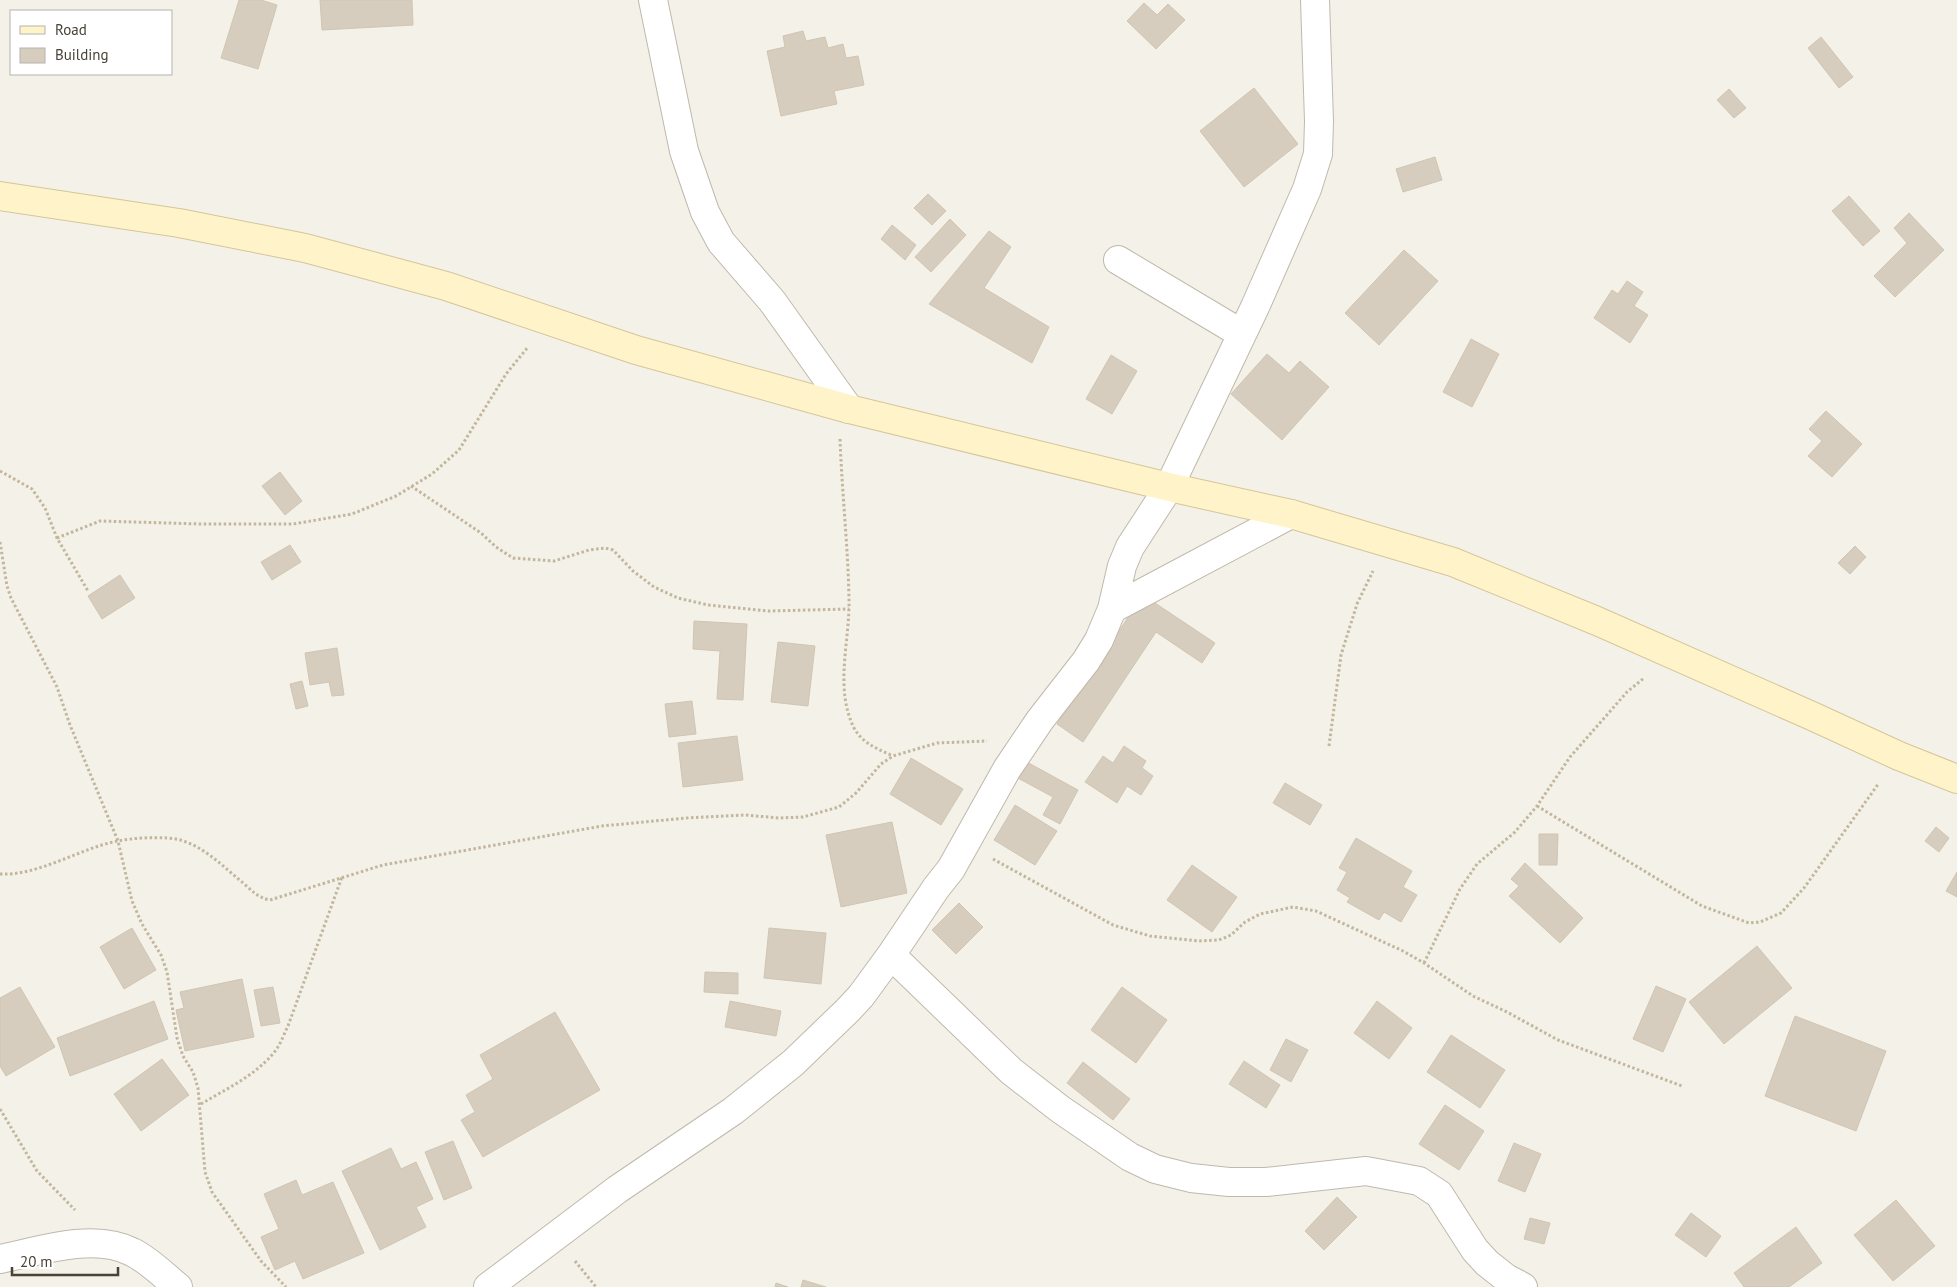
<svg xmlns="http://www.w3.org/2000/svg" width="1957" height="1287" font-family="'PT Sans',sans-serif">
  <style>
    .building { fill: #d6cdbe; stroke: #d1c5b1 }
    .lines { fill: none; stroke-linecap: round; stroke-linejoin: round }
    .street-casing { stroke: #c0b9ab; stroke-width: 30 }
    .secondary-casing { stroke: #d5c699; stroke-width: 30 }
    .path { stroke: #c2b69c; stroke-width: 3; stroke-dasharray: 2.5 2.5; stroke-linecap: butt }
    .street { stroke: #fff; stroke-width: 28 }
    .secondary { stroke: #fff3c9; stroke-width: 28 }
  </style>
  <rect width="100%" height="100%" fill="#f4f1e9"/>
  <path class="building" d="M239,0H261L277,5L258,69L221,58Z
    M320,0H412L413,25L322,30Z
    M1144,3L1157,15L1168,4L1185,20L1156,49L1127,21Z
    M803,31L806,41L825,37L828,48L843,44L846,58L858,56L864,85L834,91L837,104L781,116L767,51L785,47L783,36Z
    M1821,37L1853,77L1839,88L1808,48Z
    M1254,88L1298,144L1244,187L1200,131Z
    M1729,89L1746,108L1734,118L1717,100Z
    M1435,157L1442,180L1403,192L1396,169Z
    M928,194L946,211L932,225L914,208Z
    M1849,196L1880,231L1863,246L1832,211Z
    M1909,213L1944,250L1895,297L1874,276L1907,243L1894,228Z
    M950,219L966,235L931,272L915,257Z
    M892,225L916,245L905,260L881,239Z
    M989,231L1011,247L984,288L1049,327L1032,363L929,304Z
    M1404,250L1438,281L1379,345L1345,313Z
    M1627,281L1643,292L1634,306L1648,315L1630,343L1594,318L1612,290L1618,294Z
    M1471,339L1499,354L1472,407L1443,392Z
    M1267,354L1289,373L1300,361L1329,387L1282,440L1231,394Z
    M1111,355L1137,371L1112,414L1086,399Z
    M1826,411L1862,444L1832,477L1808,456L1822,441L1809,429Z
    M280,472L302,501L285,515L262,486Z
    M290,545L301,562L272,580L261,562Z
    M1855,546L1866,557L1850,574L1838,563Z
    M120,575L135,598L102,619L88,596Z
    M1143,595L1215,643L1202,663L1156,632L1083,742L1057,724Z
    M694,621L747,624L743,700L717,699L720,651L693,649Z
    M778,642L815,646L808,706L771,702Z
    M337,648L344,695L332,696L329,682L310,685L305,653Z
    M302,681L308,706L296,709L290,684Z
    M692,701L696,734L669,737L665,704Z
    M737,736L743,780L683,787L678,743Z
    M1124,746L1146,761L1142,768L1153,776L1141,795L1127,786L1117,803L1085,782L1103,756L1113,763Z
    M911,758L963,789L941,825L890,794Z
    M1025,761L1078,790L1060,824L1043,815L1053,797L1016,777Z
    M1285,783L1322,805L1310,825L1273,803Z
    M1015,805L1057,831L1035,865L994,840Z
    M892,822L907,893L841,907L826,835Z
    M1936,827L1949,838L1939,852L1925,841Z
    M1539,834H1558L1557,865H1539Z
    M1356,838L1412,871L1403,887L1417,895L1401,922L1384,912L1379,920L1347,902L1350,898L1337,890L1347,872L1339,868Z
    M1525,863L1583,918L1560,943L1509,896L1519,886L1511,879Z
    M1192,865L1237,897L1212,932L1167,900Z
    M1957,872V897L1946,891Z
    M959,903L983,927L956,954L932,930Z
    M132,928L156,970L124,989L100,947Z
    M769,928L826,933L821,984L764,978Z
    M1757,946L1792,988L1724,1044L1689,1002Z
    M705,972L738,973V994L704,992Z
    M242,979L254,1037L185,1051L176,1010L184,1008L180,992Z
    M1656,986L1686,999L1663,1052L1633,1039Z
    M20,987L55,1047L6,1076L0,1066V998Z
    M273,987L280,1023L261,1026L254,990Z
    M1122,987L1167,1020L1136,1063L1091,1030Z
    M154,1001L168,1039L70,1076L57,1038Z
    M730,1001L781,1011L776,1036L725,1027Z
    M1377,1001L1412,1028L1389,1059L1354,1033Z
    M555,1012L600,1090L483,1157L461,1120L475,1112L466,1095L493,1079L480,1055Z
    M1795,1016L1886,1051L1856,1131L1765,1096Z
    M1451,1035L1505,1070L1480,1108L1427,1072Z
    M1286,1039L1308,1050L1291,1082L1270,1070Z
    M162,1059L189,1095L141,1131L114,1094Z
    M1244,1061L1280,1085L1266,1108L1229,1084Z
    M1083,1062L1130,1099L1113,1120L1067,1083Z
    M1445,1105L1484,1131L1459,1170L1419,1144Z
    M453,1141L472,1188L444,1200L425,1152Z
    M1514,1143L1541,1154L1525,1192L1498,1181Z
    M391,1148L401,1169L416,1162L433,1199L416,1207L426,1227L380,1250L342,1171Z
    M296,1180L302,1195L333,1182L364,1253L303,1279L295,1261L275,1270L261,1237L279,1229L264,1194Z
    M1337,1197L1357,1217L1324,1250L1305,1231Z
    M1896,1200L1935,1246L1893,1281L1854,1235Z
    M1691,1213L1721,1236L1706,1257L1675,1235Z
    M1530,1218L1550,1223L1544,1244L1524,1239Z
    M1796,1227L1822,1263L1789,1287H1744L1734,1273Z
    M803,1280L826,1287H801Z
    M776,1283L788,1287H775Z"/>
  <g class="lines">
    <g class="street-casing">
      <path id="street" d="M653,0L684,151L705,212L721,242L772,301L849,409
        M1118,260L1242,334
        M1112,609L1291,514
        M891,955L1011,1071L1060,1109L1130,1157L1155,1169L1191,1178L1229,1182H1266L1366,1171L1419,1181L1439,1194L1475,1250L1487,1263L1506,1278L1523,1287
        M0,1259C39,1251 95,1232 132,1252C149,1260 163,1275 178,1287
        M488,1287L618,1189L733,1111L793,1063L847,1011L861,996L891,955L936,888L951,869L1007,769L1040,720L1086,661L1099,640L1112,609L1122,566L1130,547L1169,487L1255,307L1307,189L1318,154L1319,121L1315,0"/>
    </g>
    <g class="secondary-casing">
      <path id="secondary" d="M0,196L179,223L305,248L446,286L636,350L849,409L1169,487L1291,514L1453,562L1597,621L1812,716L1899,756L1957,779"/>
    </g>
    <path class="path" d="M840,439C842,493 848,546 849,599C850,642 834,687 854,728C863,744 878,749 893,756
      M0,471L32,489L45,508L57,538L88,591
      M411,486L481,533L496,547L513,558L554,561L589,550L605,548L613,550L633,571L654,587L678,598L708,605L769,611L849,609
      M57,538L100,521L201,524H293L352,514L396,496L432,474L459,450L506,374L528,347
      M0,542L7,586L11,598L57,687L70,725L118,841L132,901L142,924L161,955L167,972L177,1038L183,1056L193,1072L198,1088L205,1172L212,1192L261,1261L286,1287
      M1329,746L1341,655L1357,604L1373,571
      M1537,806L1702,906L1749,923L1760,922L1781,913L1804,888L1879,783
      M993,859L1113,925L1150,936L1198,941L1219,940L1231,935L1245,922L1260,914L1293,907L1316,911L1403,951L1424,963L1473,996L1507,1012L1558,1040L1682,1086
      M0,874C39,876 80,848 118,841C133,838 152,837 167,838C197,839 220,864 242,882C251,890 258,898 270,900L383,865L602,826L686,818L745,815L779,818L803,817L839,807L856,793L881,764L893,756L937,743L987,741
      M1424,963L1460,889L1477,864L1515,832L1537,806L1570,757L1627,692L1644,678
      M201,1104C226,1089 257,1075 276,1050C281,1043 284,1034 288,1026L342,877
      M0,1109L37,1171L75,1210
      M575,1261L596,1287"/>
    <use href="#street" class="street"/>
    <use href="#secondary" class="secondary"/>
  </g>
  <rect x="10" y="10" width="162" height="65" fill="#ffffff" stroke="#b6b3af"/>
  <rect x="20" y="26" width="25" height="8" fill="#fff3c9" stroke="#b6b3af"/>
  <text x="55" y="35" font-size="15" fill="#484237">Road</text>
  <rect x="20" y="48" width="25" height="15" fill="#d6cdbe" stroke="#b6b3af"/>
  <text x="55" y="60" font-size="15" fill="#484237">Building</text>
  <path d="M12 1267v8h106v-8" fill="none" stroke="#484237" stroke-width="2.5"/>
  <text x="20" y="1267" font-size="15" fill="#484237" stroke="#ffffff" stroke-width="4" paint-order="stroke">20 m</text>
</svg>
